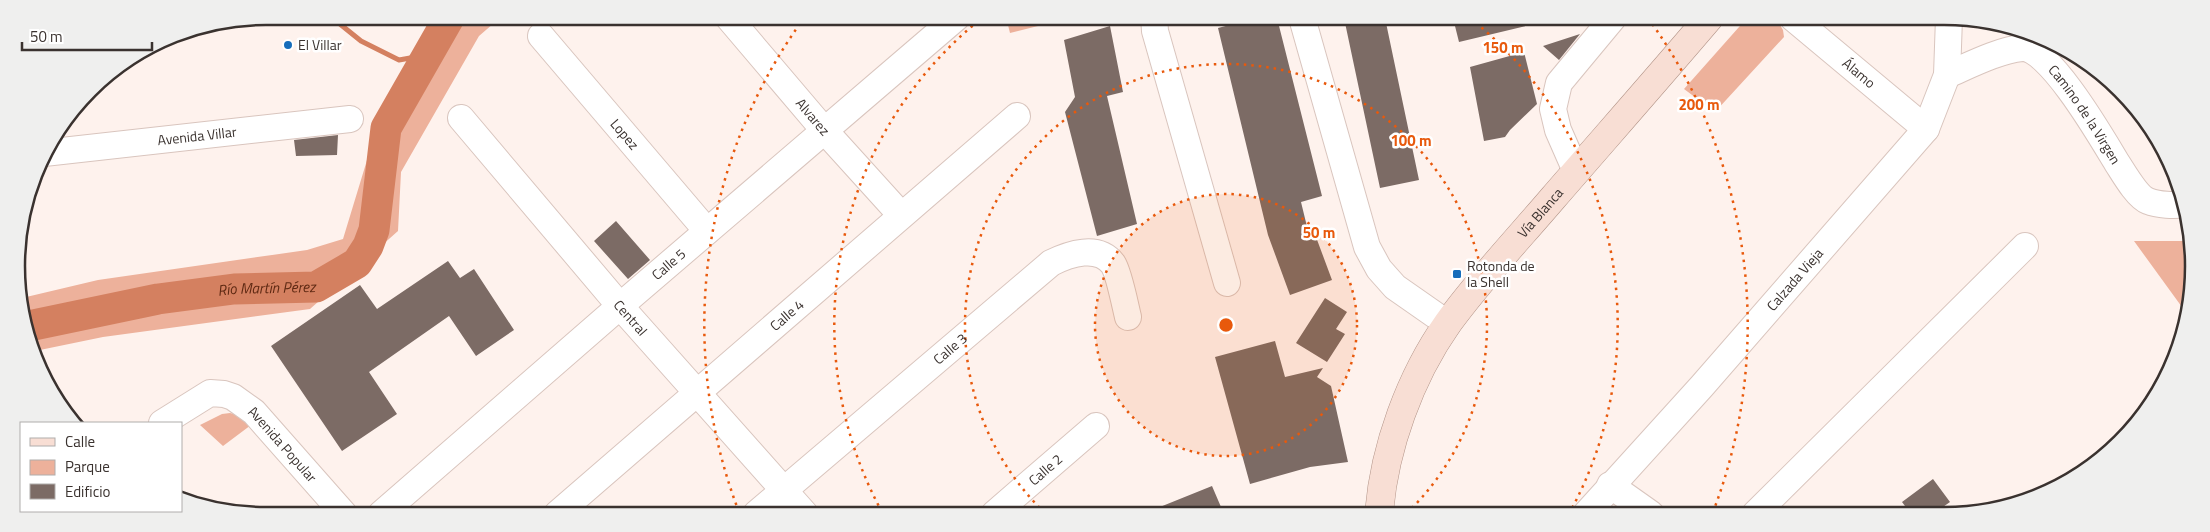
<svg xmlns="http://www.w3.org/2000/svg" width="2210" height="532" font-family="'Titillium Web',sans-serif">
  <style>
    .green { fill: #edb19b }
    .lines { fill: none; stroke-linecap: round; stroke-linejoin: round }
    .stream { stroke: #d48060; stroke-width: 5 }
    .river { stroke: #d48060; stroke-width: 31 }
    .building { fill: #7c6b65 }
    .minor-casing { stroke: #d9c5be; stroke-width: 28 }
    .major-casing { stroke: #b29488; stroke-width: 29 }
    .minor { stroke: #fff; stroke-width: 26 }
    .major { stroke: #f8ded4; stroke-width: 28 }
    .ring { fill: none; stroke: #e8590c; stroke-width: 2.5; stroke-dasharray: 2.5 5 }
    .poi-dot { fill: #166dbb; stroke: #fff; stroke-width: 2 }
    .labels { text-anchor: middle; stroke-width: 5; stroke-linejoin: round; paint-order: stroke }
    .poi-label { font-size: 14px; fill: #3a322f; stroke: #fff; text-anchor: start }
    .street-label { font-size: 14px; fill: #3a322f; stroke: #fff }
    .water-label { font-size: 15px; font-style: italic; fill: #5f2913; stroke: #fff }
    .rim { fill: none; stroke: #3a322f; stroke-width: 2.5 }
    .centre { fill: #e8590c; stroke: #fff; stroke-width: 2.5 }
    .ring-label { font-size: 15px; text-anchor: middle; font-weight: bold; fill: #e8590c; stroke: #fff; stroke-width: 5; stroke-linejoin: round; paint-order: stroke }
  </style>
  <rect width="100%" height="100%" fill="#fef2ed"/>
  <path class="green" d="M438,16L501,17L479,36L401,172L398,231L310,309L103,337L35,351L25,331L22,298L98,280L307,250L343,239L371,147L374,119Z
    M1006,17H1074L1010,33Z
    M1747,18H1776L1783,30L1784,37L1715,112L1684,89Z
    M2134,241H2188L2192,299L2187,314Z
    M230,413L238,415L251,425L223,446L200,425L222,414Z"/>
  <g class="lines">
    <path class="stream" d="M330,16L361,41L399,60L427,55"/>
    <path class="river" id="s1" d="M24,327L158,299L234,289L316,287L357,263L368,246L374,230L386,128L450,16"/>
  </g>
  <path class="building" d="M1239,17L1277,18L1322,196L1301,202L1310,239L1316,237L1332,280L1290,295L1268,235L1218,28L1241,22Z
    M1344,18H1385L1419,180L1380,188Z
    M1453,18H1538V23L1459,42Z
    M1110,26L1123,92L1107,96L1137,224L1097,236L1065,112L1075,97L1064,40Z
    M1580,34L1559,60L1543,46Z
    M1524,52L1537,104L1510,130L1505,137L1484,141L1470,67Z
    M338,135L337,155L296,156L294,140Z
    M616,221L650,260L628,279L594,241Z
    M448,261L460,278L474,269L514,330L476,356L449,316L369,372L397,414L342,451L271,346L360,285L377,309Z
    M1325,298L1347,312L1336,329L1345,334L1327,362L1296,343Z
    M1275,341L1285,377L1323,368L1317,377L1331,386L1348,462L1310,467L1250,484L1215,357Z
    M1933,479L1950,502L1933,514H1911L1902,502Z
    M1212,486L1224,514H1145V513Z"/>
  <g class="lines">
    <g class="minor-casing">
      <g id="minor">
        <path id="s2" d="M728,17L824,130L901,215"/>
        <path d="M1154,17L1155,31L1227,283"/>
        <path d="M1302,18L1367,247L1379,269L1395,287L1448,324"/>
        <path id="s3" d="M1793,18L1926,129"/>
        <path id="s4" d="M541,36L707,231"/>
        <path id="s5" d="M1947,75C1968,66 1999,50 2022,48C2049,46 2103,140 2117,163C2123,172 2137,197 2148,201C2158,205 2175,206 2185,204"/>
        <path id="s6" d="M461,118L620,306L805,514"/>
        <path id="s7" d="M44,153L350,119"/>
        <path d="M1576,171L1558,130L1553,109L1559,83L1613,18"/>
        <path id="s8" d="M162,423L210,393L224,394L233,397L254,412L344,514"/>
        <path d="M1610,485L1651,514"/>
        <path id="s9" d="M381,514L620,306L957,17"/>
        <path id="s10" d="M557,514L1017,116"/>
        <path id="s11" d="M756,514L1051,263C1069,254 1098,244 1113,264C1119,273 1125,305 1128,317"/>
        <path id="s12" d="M994,514L1096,426"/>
        <path id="s13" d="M1586,514L1702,386L1926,129L1947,75L1949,18"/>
        <path d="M1755,514L2025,246"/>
      </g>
    </g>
    <g class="major-casing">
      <g id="major">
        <path id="s14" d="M1379,514C1384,448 1410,377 1448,323C1480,279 1518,239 1553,198C1605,138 1657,79 1709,18"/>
      </g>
    </g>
    <use href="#minor" class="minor"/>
    <use href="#major" class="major"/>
  </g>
  <circle cx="1226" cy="325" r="131" fill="#e8590c" fill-opacity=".12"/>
  <g class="ring">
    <circle cx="1226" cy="325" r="131"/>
    <path d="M1045 513A261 261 0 1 1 1407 513"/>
    <path d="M882 512A392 392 0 0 1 982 18M1470 18A392 392 0 0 1 1570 512"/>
    <path d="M739 512A522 522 0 0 1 804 18M1648 18A522 522 0 0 1 1713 512"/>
  </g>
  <g class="poi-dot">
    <circle cx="288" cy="45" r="5"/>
    <rect x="1452" y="269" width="10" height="10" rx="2.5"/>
  </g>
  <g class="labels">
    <g class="poi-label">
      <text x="298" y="50">El Villar</text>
      <text x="1467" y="271">Rotonda de<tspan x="1467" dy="16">la Shell</tspan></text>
    </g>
    <g class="street-label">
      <text dy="5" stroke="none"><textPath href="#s3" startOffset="86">Álamo</textPath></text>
      <text dy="5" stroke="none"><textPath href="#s5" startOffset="174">Camino de la Virgen</textPath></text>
      <text dy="5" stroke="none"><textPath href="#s2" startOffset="131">Alvarez</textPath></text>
      <text dy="5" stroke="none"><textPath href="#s4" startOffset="129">Lopez</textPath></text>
      <text dy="5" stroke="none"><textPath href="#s7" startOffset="154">Avenida Villar</textPath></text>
      <text dy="5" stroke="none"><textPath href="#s14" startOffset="349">Vía Blanca</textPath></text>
      <text dy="5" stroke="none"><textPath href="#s9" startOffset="381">Calle 5</textPath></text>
      <text dy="5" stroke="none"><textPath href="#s13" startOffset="314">Calzada Vieja</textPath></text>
      <text dy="5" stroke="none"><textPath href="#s10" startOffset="304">Calle 4</textPath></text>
      <text dy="5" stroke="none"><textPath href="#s6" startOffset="262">Central</textPath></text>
      <text dy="5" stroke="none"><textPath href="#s11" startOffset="255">Calle 3</textPath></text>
      <text dy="5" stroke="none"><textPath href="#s8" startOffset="149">Avenida Popular</textPath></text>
      <text dy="5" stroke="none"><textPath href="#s12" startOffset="68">Calle 2</textPath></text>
    </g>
    <g class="water-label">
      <text dy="5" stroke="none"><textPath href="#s1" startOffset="246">Río Martín Pérez</textPath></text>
    </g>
  </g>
  <path d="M0 0H2210V532H0ZM266 25H1944A241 241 0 0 1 2185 266V266A241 241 0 0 1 1944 507H266A241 241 0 0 1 25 266V266A241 241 0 0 1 266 25Z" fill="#efefee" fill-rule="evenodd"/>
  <path class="rim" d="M266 25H1944A241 241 0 0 1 2185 266V266A241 241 0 0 1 1944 507H266A241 241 0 0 1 25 266V266A241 241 0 0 1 266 25Z"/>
  <circle cx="1226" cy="325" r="8" class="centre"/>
  <g class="ring-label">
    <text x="1503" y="53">150 m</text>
    <text x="1699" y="110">200 m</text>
    <text x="1411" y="146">100 m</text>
    <text x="1319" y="238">50 m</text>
  </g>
  <rect x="20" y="422" width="162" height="90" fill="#ffffff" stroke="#b0adac"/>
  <rect x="30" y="438" width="25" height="8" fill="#f8ded4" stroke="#b0adac"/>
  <text x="65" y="447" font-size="15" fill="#3a322f">Calle</text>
  <rect x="30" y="460" width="25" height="15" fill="#edb19b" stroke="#b0adac"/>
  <text x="65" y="472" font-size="15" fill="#3a322f">Parque</text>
  <rect x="30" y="484" width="25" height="15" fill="#7c6b65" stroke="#b0adac"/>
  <text x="65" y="497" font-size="15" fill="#3a322f">Edificio</text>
  <path d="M22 42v8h130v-8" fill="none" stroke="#3a322f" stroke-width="2.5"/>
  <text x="30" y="42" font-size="15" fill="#3a322f" stroke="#ffffff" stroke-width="4" paint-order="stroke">50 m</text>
</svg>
